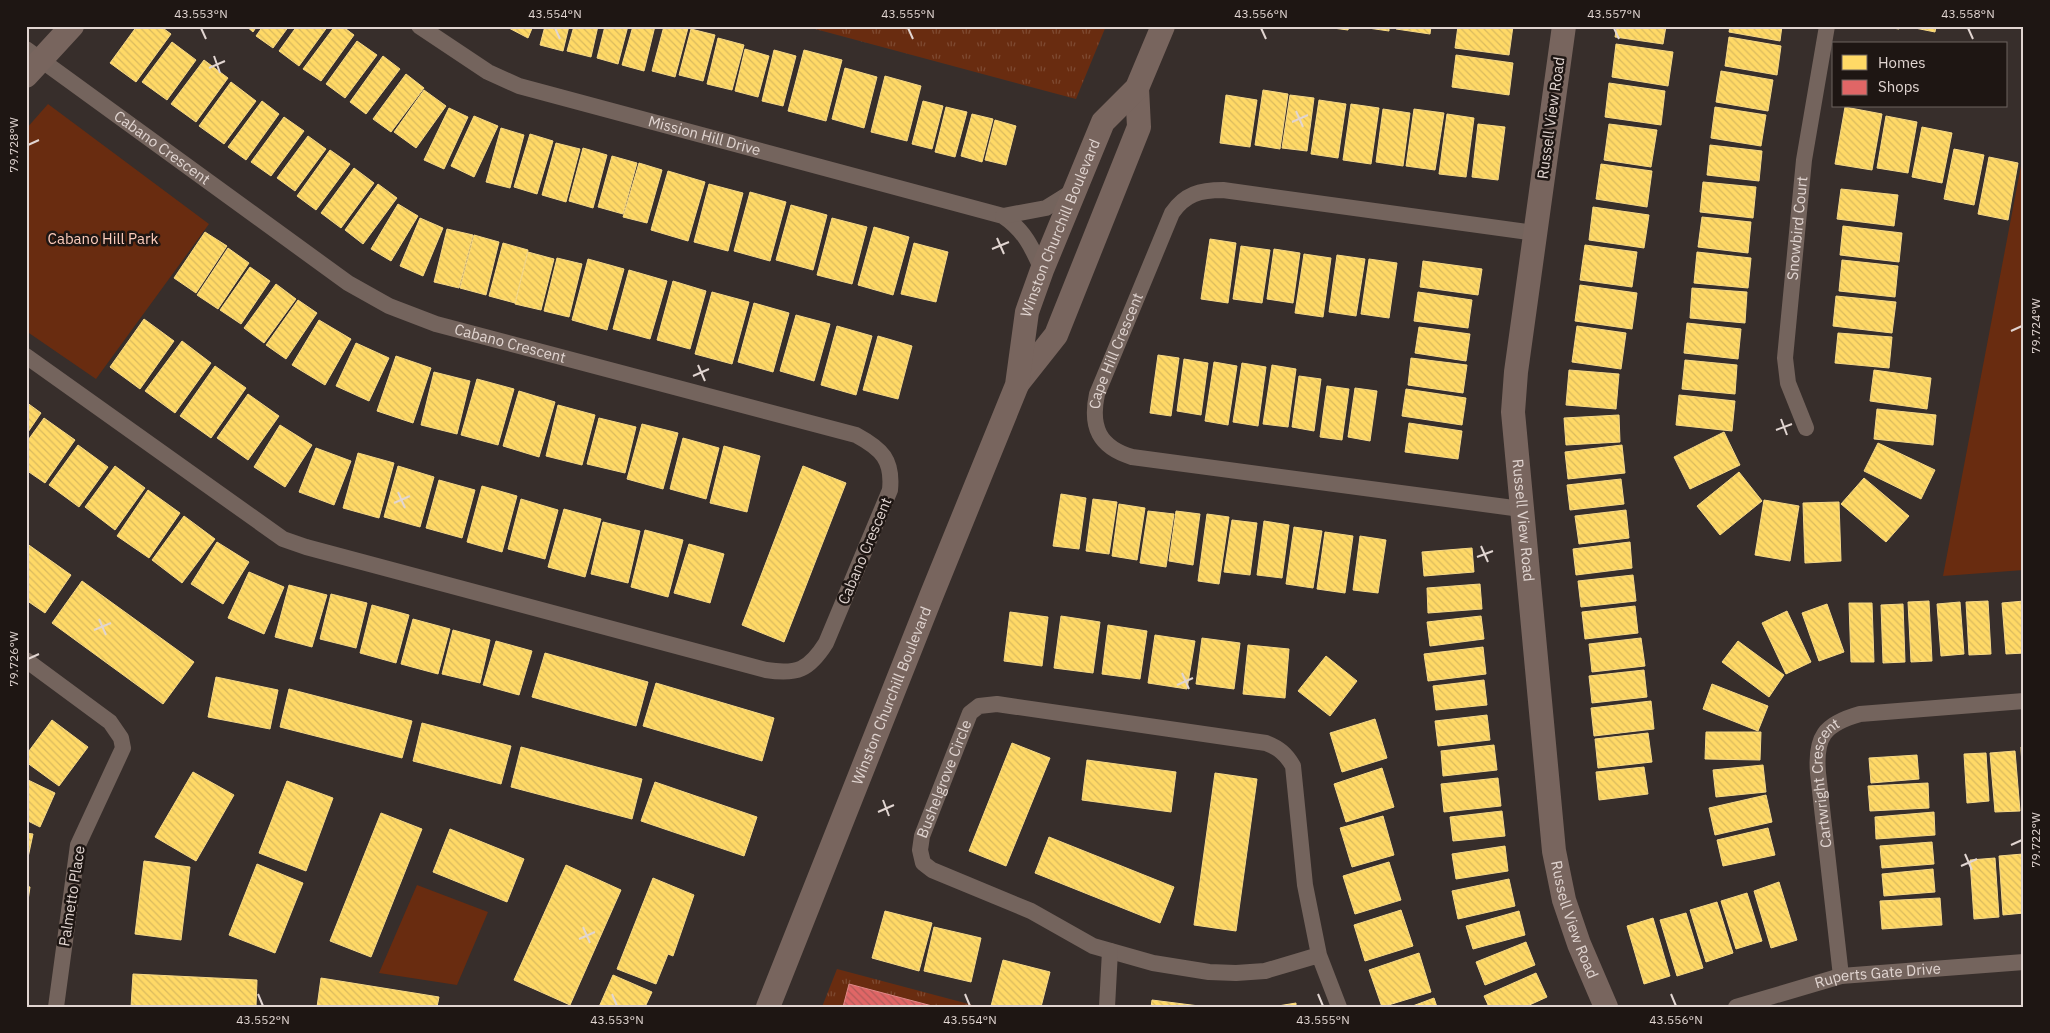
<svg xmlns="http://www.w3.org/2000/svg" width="2050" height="1033" font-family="'IBM Plex Sans',sans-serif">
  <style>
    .grass { fill: url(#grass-tufts) }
    .green { fill: #692c10 }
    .homes { fill: url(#homes-back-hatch); stroke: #f6d886 }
    .shops { fill: url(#shops-back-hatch); stroke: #e08786 }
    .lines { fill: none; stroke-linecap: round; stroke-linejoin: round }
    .street { stroke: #74645d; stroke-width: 16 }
    .secondary { stroke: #78655e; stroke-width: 24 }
    .ticks { fill: none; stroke: #e1d5d1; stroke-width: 2 }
    .labels { text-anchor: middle; stroke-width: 5; stroke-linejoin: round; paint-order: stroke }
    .street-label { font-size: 15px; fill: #e1d5d1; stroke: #1e1613 }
    .park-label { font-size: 15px; fill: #fdcdbc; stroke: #1e1613 }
    .neatline { fill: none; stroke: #e1d5d1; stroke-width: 2 }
    .ticks-label { font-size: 12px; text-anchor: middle; fill: #e1d5d1 }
  </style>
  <defs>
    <pattern id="grass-tufts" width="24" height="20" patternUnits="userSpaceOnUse" patternTransform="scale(1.25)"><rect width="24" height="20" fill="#692c10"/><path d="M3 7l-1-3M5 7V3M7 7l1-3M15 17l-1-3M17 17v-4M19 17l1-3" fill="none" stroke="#7e4a32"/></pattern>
    <pattern id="homes-back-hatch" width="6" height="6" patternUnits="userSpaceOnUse" patternTransform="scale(1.25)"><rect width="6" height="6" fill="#ffd966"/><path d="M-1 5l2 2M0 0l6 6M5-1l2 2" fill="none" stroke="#daba5e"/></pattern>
    <pattern id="shops-back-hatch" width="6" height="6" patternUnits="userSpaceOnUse" patternTransform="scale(1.25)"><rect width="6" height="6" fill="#e06666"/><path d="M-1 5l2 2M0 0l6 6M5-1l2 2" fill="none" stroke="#b15b5a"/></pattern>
  </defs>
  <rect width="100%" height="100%" fill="#372e2b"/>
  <path class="grass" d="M804,26H1106L1076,99Z
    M837,969L980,1007H936L849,984L843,1007H822Z"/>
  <path class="green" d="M48,104L209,224L96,379L26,331V129Z
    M2024,150V570L1943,576Z
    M417,885L488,912L457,985L379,973Z"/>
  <path class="homes" d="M137,26H160L171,34L136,82L110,63Z
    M246,26H257L253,32Z
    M263,26H289L273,48L256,36Z
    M297,26H328L299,66L279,51Z
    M335,26H342L354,35L321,81L303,69Z
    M505,26H533L528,38Z
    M545,26H569L563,51L540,45Z
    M574,26H598L591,57L567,51Z
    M605,26H628L618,64L597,58Z
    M633,26H655L644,71L622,65Z
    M664,26L688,28L675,77L652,71Z
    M1318,26H1349L1348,30Z
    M1354,26H1389V31Z
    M1397,26H1431L1430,34L1396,29Z
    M1458,26H1513L1509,55L1455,48Z
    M1617,26H1666L1663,44L1615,37Z
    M1730,26H1782L1780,41L1729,32Z
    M1880,26H1900L1899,29Z
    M1905,26H1936L1935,32Z
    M691,29L715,35L703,81L679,75Z
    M1729,37L1781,46L1777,75L1725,66Z
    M718,38L744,45L732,90L707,84Z
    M357,41L377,55L345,98L326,84Z
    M172,42L196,60L167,100L142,82Z
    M1616,44L1673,52L1668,86L1612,77Z
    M745,49L769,56L758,97L735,91Z
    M774,50L796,56L783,106L762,101Z
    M804,50L842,60L826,121L788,111Z
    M1456,55L1513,63L1509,95L1452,87Z
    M383,56L400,69L366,114L350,102Z
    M204,60L228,78L196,122L171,104Z
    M845,68L877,77L864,128L832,119Z
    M1721,71L1773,80L1768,111L1716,102Z
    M406,74L424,88L391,132L373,119Z
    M885,76L921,86L907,141L871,132Z
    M231,82L256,101L224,144L199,126Z
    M1609,83L1665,91L1661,125L1605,117Z
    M424,90L446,106L416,148L394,132Z
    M1263,90L1288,94L1280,149L1255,145Z
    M1226,95L1257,100L1250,147L1220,143Z
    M1290,95L1314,98L1307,151L1282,148Z
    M1319,100L1346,104L1338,158L1311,154Z
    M262,101L279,114L246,160L228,147Z
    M923,101L943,106L932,149L912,144Z
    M1351,104L1379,108L1371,164L1343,160Z
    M946,107L967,112L955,157L935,152Z
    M1715,107L1766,115L1761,146L1711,138Z
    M1845,107L1882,114L1872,170L1835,164Z
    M449,108L468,117L444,169L424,160Z
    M1383,109L1410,113L1403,166L1376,162Z
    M1414,109L1444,113L1435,170L1406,166Z
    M972,114L993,119L982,162L961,156Z
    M1447,114L1474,118L1466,177L1439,174Z
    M474,116L498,126L474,177L451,166Z
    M1886,116L1917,122L1908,173L1877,168Z
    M284,117L304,131L271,176L251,162Z
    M995,120L1016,126L1006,165L985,160Z
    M1478,124L1505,127L1498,180L1472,177Z
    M1609,124L1657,130L1651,167L1604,160Z
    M1922,127L1952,133L1942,183L1912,177Z
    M501,128L524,135L510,188L486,182Z
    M530,134L553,141L537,194L514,187Z
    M308,136L326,149L295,191L277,178Z
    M556,143L580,149L566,202L542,195Z
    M1710,145L1762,151L1759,181L1707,175Z
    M583,148L607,155L593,208L569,201Z
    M1954,149L1984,155L1974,205L1944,199Z
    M330,150L350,164L316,210L297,196Z
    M612,156L637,163L623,214L598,207Z
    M1989,157L2018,163L2008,220L1978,214Z
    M639,163L662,170L647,223L623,217Z
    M1601,164L1652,171L1647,207L1596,199Z
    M354,168L374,183L341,228L321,213Z
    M668,171L705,182L688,241L651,230Z
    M1703,182L1756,187L1753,218L1700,212Z
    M378,184L397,198L363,244L345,230Z
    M709,184L743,193L728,251L694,242Z
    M1841,189L1898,195L1894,226L1837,219Z
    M750,192L786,202L770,261L734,251Z
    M398,204L418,216L391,261L371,249Z
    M791,205L827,215L813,270L776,260Z
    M1593,207L1649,215L1644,248L1589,240Z
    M1702,217L1751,222L1748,253L1698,247Z
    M420,218L443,228L423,276L400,266Z
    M832,218L867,227L852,284L817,275Z
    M1843,226L1902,233L1899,262L1840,255Z
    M874,227L909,237L893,295L858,285Z
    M447,229L473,235L459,288L434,282Z
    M205,232L227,246L196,293L174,278Z
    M474,235L499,242L486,295L460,288Z
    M1210,239L1236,243L1228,303L1201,299Z
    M503,243L528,250L515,303L489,296Z
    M914,243L948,252L936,302L901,294Z
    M1585,245L1637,252L1632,287L1580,280Z
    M1241,246L1270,250L1262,303L1233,299Z
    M228,248L249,263L218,309L197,295Z
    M1274,249L1300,253L1293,303L1267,299Z
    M528,252L554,259L541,310L515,304Z
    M1697,252L1751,258L1748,288L1694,283Z
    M1304,254L1331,258L1323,317L1295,313Z
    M1337,255L1365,259L1356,316L1329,312Z
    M557,258L582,264L569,317L544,311Z
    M588,259L624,269L607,330L572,320Z
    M1369,259L1397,263L1389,318L1361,314Z
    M1842,260L1898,266L1895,297L1839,291Z
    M1423,261L1482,269L1478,295L1420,287Z
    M250,267L270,281L241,324L220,310Z
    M629,270L667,281L650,339L613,329Z
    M673,281L706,291L690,349L657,340Z
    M276,284L296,299L264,343L244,328Z
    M1580,285L1637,293L1632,329L1575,321Z
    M1692,288L1747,292L1745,323L1690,318Z
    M712,292L749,302L732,364L695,354Z
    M1418,292L1472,300L1468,328L1414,321Z
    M1836,296L1896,302L1892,333L1833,326Z
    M298,300L317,313L286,359L266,345Z
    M754,303L789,313L773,372L738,362Z
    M796,315L830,324L814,381L780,371Z
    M144,319L174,341L140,389L110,367Z
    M319,320L351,339L325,385L292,365Z
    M1687,323L1741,329L1738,359L1684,353Z
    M837,326L872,336L856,395L821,385Z
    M1577,326L1626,333L1621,369L1572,362Z
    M1419,327L1470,334L1466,361L1415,353Z
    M1838,333L1892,337L1889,368L1835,363Z
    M878,336L912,346L898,399L863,390Z
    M182,341L211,363L175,413L145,391Z
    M356,343L389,358L369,401L336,386Z
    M1158,355L1179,358L1171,416L1150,413Z
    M396,356L431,368L413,423L377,411Z
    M1411,358L1467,365L1463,393L1408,385Z
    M1184,359L1208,363L1201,415L1177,411Z
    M1685,360L1737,365L1735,394L1682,389Z
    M1214,362L1237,366L1228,425L1205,421Z
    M1242,363L1266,367L1258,426L1233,422Z
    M1272,365L1296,369L1288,427L1263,424Z
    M215,366L246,388L211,438L180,416Z
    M1569,370L1619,374L1616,409L1566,405Z
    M1874,370L1931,378L1927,409L1870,401Z
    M434,372L470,381L457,434L421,425Z
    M1299,376L1321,379L1314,431L1292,427Z
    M477,379L514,389L498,445L461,435Z
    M1327,386L1349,389L1342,440L1320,437Z
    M1355,388L1377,391L1370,441L1348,437Z
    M1406,389L1466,398L1462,425L1402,416Z
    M519,391L555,402L539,457L503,446Z
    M248,394L279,416L248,460L217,438Z
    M1679,395L1735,401L1732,431L1676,425Z
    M26,402L41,413L26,435Z
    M558,405L595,415L582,465L546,456Z
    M1877,409L1936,415L1933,445L1874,439Z
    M1619,415L1620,442L1566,445L1564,418Z
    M44,418L75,440L45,483L26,470V443Z
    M599,418L636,427L625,473L587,464Z
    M1409,423L1462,431L1458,459L1405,452Z
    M642,424L678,433L663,489L627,479Z
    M280,425L312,445L285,487L254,467Z
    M1724,432L1740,465L1690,489L1674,457Z
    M683,438L719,448L706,499L670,489Z
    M1878,443L1935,470L1921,499L1864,471Z
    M78,445L108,467L79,507L49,485Z
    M1622,445L1625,473L1568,479L1565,452Z
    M724,446L760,456L747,512L710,503Z
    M316,448L351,461L334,505L299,492Z
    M358,453L394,463L379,518L343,508Z
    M115,466L145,488L115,530L85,507Z
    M398,466L434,477L420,527L384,517Z
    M803,466L846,483L784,642L742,625Z
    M1739,472L1762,501L1720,535L1697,506Z
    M1864,478L1909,516L1886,542L1841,504Z
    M1621,479L1624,504L1570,510L1567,485Z
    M439,480L475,490L462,538L426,528Z
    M482,486L517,496L502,552L467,542Z
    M148,490L180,513L149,558L117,536Z
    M1061,494L1086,498L1079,549L1053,546Z
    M521,499L558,510L545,559L508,549Z
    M1093,499L1117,502L1109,554L1086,551Z
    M1764,500L1799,506L1790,561L1755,555Z
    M1839,502L1841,561L1805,563L1803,503Z
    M1119,504L1145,508L1137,560L1112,556Z
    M564,509L601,519L585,577L548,567Z
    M1626,510L1629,538L1579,544L1575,516Z
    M1148,511L1174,514L1166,567L1140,563Z
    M1176,511L1200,514L1193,565L1169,561Z
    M1207,514L1229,517L1219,584L1198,581Z
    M184,516L215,539L182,583L152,560Z
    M1232,520L1257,523L1250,575L1224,572Z
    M1264,521L1289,525L1282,578L1257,575Z
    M603,522L640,531L628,583L591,574Z
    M1294,527L1322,531L1313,588L1286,584Z
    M645,530L683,540L668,597L631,587Z
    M1325,532L1353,536L1345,593L1317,589Z
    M1360,536L1386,540L1378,593L1353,590Z
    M217,542L249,562L223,604L191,584Z
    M1630,542L1632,568L1576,575L1573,549Z
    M26,543L71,575L45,613L26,600Z
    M689,544L724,554L710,603L674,593Z
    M1472,548L1474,572L1424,576L1422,552Z
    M249,572L284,587L264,634L228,618Z
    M1633,575L1636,601L1581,607L1578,581Z
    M82,581L194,662L163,704L52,623Z
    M1480,584L1482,609L1428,613L1427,588Z
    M289,585L327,595L312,647L275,637Z
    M331,594L367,603L356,648L320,639Z
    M1929,601L1932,661L1911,662L1908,602Z
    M1988,601L1991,654L1969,655L1966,602Z
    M2024,601V653L2006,654L2002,603Z
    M1960,602L1964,654L1941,656L1937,604Z
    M1849,603H1872L1874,662H1851Z
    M1827,604L1844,652L1819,661L1802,613Z
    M1903,604L1905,662L1883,663L1881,605Z
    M372,605L409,615L396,663L360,653Z
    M1635,606L1638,633L1585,639L1582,612Z
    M1787,611L1811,662L1786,674L1762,623Z
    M1010,612L1048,617L1042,666L1004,661Z
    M1061,616L1100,622L1093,673L1054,668Z
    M1481,616L1484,639L1430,646L1427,622Z
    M413,619L450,629L438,674L401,664Z
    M1108,625L1147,631L1140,679L1102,674Z
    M453,630L490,640L480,683L442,674Z
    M1155,635L1195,641L1187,689L1148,683Z
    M1202,638L1240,643L1234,689L1196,684Z
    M1641,638L1645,666L1592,672L1589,644Z
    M496,641L532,651L519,695L483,685Z
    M1738,641L1784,675L1769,697L1722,662Z
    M1248,645L1289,649L1285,698L1243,694Z
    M1483,647L1486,674L1428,681L1424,654Z
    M545,653L648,682L636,726L532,697Z
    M1326,656L1357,681L1330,716L1298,691Z
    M1644,670L1647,697L1592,703L1589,676Z
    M216,677L278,690L270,729L208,717Z
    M1484,680L1487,705L1436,710L1433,686Z
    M656,683L774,718L762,761L643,726Z
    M1712,684L1768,706L1758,731L1703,709Z
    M289,689L412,721L402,758L280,727Z
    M1651,701L1654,729L1594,736L1591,708Z
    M1487,715L1490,740L1438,746L1435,721Z
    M1375,719L1387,758L1342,772L1330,733Z
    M52,720L88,747L59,786L26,762V755Z
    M422,723L511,746L501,784L413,761Z
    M1706,732H1761L1760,760L1705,759Z
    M1648,733L1652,762L1598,768L1595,739Z
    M1012,743L1050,758L1006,866L969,851Z
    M1494,745L1497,770L1443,776L1441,751Z
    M2024,746V806L2021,747Z
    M521,747L642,779L632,819L511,787Z
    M2015,751L2020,811L1995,812L1990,753Z
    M1986,753L1989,801L1967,803L1964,754Z
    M1917,755L1919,779L1871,783L1869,758Z
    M1087,760L1176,772L1171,812L1082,800Z
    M1763,765L1766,792L1716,797L1713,770Z
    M1644,767L1648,794L1599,800L1596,772Z
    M1382,768L1394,807L1346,822L1334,784Z
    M193,772L234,795L196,861L155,837Z
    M1215,773L1257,779L1236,931L1194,925Z
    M1498,778L1501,806L1444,812L1441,784Z
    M26,779L55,793L40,827L26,820Z
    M287,781L333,798L306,871L259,853Z
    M655,782L757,817L744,856L641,821Z
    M1928,783L1929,808L1870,811L1868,786Z
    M1766,795L1772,822L1715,835L1709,808Z
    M1502,811L1505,836L1453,841L1450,817Z
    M1934,812L1935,835L1876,839L1875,817Z
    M381,813L422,829L371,957L330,941Z
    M1383,816L1394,855L1352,867L1340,828Z
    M1768,828L1775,855L1723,866L1717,840Z
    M450,829L524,859L507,902L433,872Z
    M26,833L33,834L26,867Z
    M1049,837L1174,887L1160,923L1035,873Z
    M1932,842L1934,864L1882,868L1880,846Z
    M1505,846L1508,871L1456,879L1452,854Z
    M2023,854L2024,913L2003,915L1999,856Z
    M1995,858L1999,917L1974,919L1970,860Z
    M144,861L190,867L181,940L135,934Z
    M1389,862L1401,900L1355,914L1343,876Z
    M257,864L303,883L275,953L229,935Z
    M566,865L621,890L570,1005L514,980Z
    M1933,869L1935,892L1884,896L1882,874Z
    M653,878L694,895L673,956L668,954L656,984L617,969Z
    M1509,879L1515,906L1458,919L1452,891Z
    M1779,882L1797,940L1771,948L1754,891Z
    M26,886L30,887L26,914Z
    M1747,893L1762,941L1736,949L1721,901Z
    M1940,898L1942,925L1882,929L1880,901Z
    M1717,902L1733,953L1706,962L1690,910Z
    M1401,910L1413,946L1365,961L1354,925Z
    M885,911L932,923L919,971L872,958Z
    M1519,911L1525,935L1473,949L1466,926Z
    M1686,913L1703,968L1677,976L1660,920Z
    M1653,918L1670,976L1644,984L1627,926Z
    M934,927L981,938L971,982L924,971Z
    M1526,942L1535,965L1485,985L1476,962Z
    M1419,953L1431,992L1382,1007L1369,970Z
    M1003,960L1050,972L1041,1007L991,1006Z
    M1536,973L1547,997L1525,1007H1489L1484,996Z
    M133,974L257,980L256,1007H131Z
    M613,975L652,992L645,1007H599Z
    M321,978L439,997L437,1007H317Z
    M1434,998L1437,1007H1410Z
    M1152,1000L1199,1006V1007H1151Z
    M1296,1003V1007H1272Z"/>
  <path class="shops" d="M849,984L936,1007H843Z"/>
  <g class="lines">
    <g class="street">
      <path id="s1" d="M419,26L488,72L519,86L1003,216C1024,230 1032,247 1042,270"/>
      <path id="s2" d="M26,49L348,283L389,306L436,324L856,435C882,449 893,460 890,490L826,643C809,670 797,675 766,670L306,547L283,539L26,356"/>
      <path d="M1003,216L1046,208L1075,190"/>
      <path id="s3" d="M1806,428L1788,383L1785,358L1804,160L1827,26"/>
      <path id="s4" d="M1521,509L1132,457C1099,447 1090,427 1097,394L1172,213C1185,194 1200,190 1223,190L1535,233"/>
      <path d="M26,660L110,722L121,738L123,748L78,845L56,1007"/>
      <path id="s5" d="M1319,955L1265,971L1236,973L1209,972L1153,963L1093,946L1031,911L932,870L923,863L920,850L922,836L970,713L979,706L997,704L1266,743C1279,748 1286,754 1293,766L1305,885L1319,955L1339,1007"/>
      <path id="s6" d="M1841,976L1818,773C1815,737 1824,724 1860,714L2024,701"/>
      <path d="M1107,1007L1110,951"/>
      <path id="s7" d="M1736,1007L1841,976L2024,962"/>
    </g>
    <g class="secondary">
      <path id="s8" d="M1564,26L1516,372L1513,412L1554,851L1564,900L1579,944L1606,1007"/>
      <path d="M26,76L72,26"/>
      <path d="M1018,383L1056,335L1139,127L1137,88"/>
      <path id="s9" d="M768,1007L932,594L1017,385L1027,312L1042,270L1103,122L1137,88L1163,26"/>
    </g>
  </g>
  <path class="ticks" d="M201,28L206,39M555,28L560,39M908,28L913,39M1261,28L1266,39M1614,28L1619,39M1968,28L1973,39M214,56L220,73M209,68L225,61M1296,111L1303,127M1292,122L1308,115M28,145L39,140M997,238L1004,254M992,249L1009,242M2011,331L2022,326M698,365L705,381M693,376L709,369M1781,419L1787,435M1776,430L1792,424M398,492L405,508M394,503L410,496M1481,546L1488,562M1477,557L1493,551M99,619L106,635M94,630L111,623M28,659L39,654M1182,673L1189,689M1177,685L1193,678M883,800L889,816M878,812L894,805M2011,845L2022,840M1965,854L1972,870M1961,866L1977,859M583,927L590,943M579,939L595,932M258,994L263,1006M612,994L617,1006M965,994L970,1006M1318,994L1323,1006M1671,994L1676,1006"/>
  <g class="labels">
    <g class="street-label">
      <text transform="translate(1551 118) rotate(-82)" y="5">Russell View Road</text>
      <text dy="5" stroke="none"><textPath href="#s1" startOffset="309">Mission Hill Drive</textPath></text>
      <text dy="5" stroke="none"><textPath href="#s2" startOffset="168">Cabano Crescent</textPath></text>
      <text dy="5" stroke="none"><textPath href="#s3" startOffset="204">Snowbird Court</textPath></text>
      <text dy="5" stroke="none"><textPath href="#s9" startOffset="834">Winston Churchill Boulevard</textPath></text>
      <text dy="5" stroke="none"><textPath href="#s2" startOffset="572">Cabano Crescent</textPath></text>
      <text dy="5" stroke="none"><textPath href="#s4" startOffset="521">Cape Hill Crescent</textPath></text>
      <text dy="5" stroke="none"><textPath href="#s8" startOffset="498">Russell View Road</textPath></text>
      <text transform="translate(865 551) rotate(-67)" y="5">Cabano Crescent</text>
      <text dy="5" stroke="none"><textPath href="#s9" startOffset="335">Winston Churchill Boulevard</textPath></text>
      <text dy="5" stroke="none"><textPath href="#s5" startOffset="510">Bushelgrove Circle</textPath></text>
      <text dy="5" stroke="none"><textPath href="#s6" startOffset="196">Cartwright Crescent</textPath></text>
      <text transform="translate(72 896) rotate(-81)" y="5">Palmetto Place</text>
      <text dy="5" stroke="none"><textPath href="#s8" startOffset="902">Russell View Road</textPath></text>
      <text dy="5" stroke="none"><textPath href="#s7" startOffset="146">Ruperts Gate Drive</textPath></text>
    </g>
    <g class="park-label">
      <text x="103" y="244">Cabano Hill Park</text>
    </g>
  </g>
  <rect width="2050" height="1033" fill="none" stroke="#1e1613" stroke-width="55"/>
  <rect x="1832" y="42" width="175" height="65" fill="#1e1613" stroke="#6c625f"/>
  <rect x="1842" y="55" width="25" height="15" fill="#ffd966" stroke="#6c625f"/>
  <text x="1878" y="68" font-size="15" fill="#e1d5d1">Homes</text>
  <rect x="1842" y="80" width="25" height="15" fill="#e06666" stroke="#6c625f"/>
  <text x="1878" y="92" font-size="15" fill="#e1d5d1">Shops</text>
  <rect x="28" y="28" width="1994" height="978" class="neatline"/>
  <g class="ticks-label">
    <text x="201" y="18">43.553°N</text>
    <text x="555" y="18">43.554°N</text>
    <text x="908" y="18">43.555°N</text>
    <text x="1261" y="18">43.556°N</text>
    <text x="1614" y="18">43.557°N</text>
    <text x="1968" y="18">43.558°N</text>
    <text transform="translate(14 145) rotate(-90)" y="4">79.728°W</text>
    <text transform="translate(2036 326) rotate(-90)" y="4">79.724°W</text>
    <text transform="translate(14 659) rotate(-90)" y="4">79.726°W</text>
    <text transform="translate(2036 840) rotate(-90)" y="4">79.722°W</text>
    <text x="263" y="1024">43.552°N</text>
    <text x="617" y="1024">43.553°N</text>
    <text x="970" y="1024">43.554°N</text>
    <text x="1323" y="1024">43.555°N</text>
    <text x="1676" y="1024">43.556°N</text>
  </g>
</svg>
